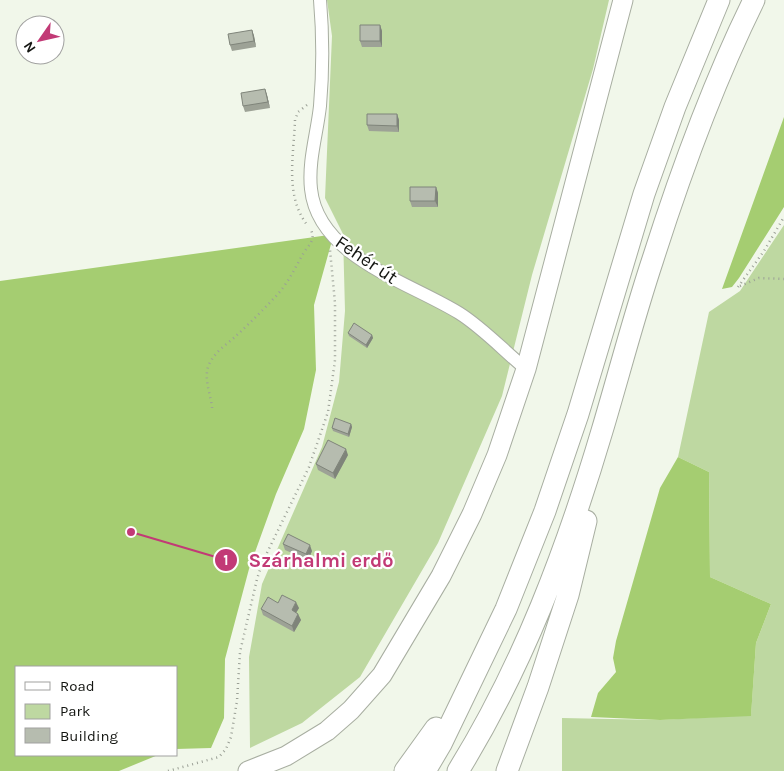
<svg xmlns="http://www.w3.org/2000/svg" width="784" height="771" font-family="Karla,sans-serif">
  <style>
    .green { fill: #bed8a1 }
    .forest { fill: #a5cd71 }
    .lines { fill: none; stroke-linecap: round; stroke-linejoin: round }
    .minor-casing { stroke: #a8aea1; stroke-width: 14 }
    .secondary-casing { stroke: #a8aea1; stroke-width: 21 }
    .trunk-casing { stroke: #a8aea1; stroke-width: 23 }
    .path { stroke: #9ba096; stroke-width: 2.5; stroke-dasharray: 1 4; stroke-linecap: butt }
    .minor { stroke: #fff; stroke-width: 12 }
    .secondary { stroke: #fff; stroke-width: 19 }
    .trunk { stroke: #fff; stroke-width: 21 }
    .wall { fill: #9da296 }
    .shaded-wall { fill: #7f847a }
    .building { fill: #b6bcaf; stroke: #7f847a }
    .labels { text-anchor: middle; stroke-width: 4.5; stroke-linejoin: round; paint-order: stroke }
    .street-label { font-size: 19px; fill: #131511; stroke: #fff }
    .leader { fill: none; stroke: #c23a76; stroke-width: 2 }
    .callout-dot { fill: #c23a76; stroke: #fff; stroke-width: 2 }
    .mark-label { font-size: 15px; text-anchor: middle; font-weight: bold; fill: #fff }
    .callout-label { font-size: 20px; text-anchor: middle; font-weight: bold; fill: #c23a76; stroke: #fff; stroke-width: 4.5; stroke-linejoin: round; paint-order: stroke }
  </style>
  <rect width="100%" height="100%" fill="#f1f7ea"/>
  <path class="green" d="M327,0H609L593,69L532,275L502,396L438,543L360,677L302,723L250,748L249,657L262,584L322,447L339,382L345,311L343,234L325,198L332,36Z
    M784,225V771H562V718L660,720L751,715L756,643L771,604L710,577L709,472L678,457L709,312L740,291Z"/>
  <path class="forest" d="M784,117V207L739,278L732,287L722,289Z
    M329,235L333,237L314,305L316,370L304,429L276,494L249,569L225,659L224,718L211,748L176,749V667H16V755H158L119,771H0V281Z
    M678,457L709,472L710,577L771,604L756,643L751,716L660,720L591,717L598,693L616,672L613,658L616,641L660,488Z"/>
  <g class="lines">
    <g class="minor-casing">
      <path id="minor" d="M320,0C323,35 323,71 320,106C317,134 308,161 311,189C318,257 409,282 459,313C483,328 504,351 526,369"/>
    </g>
    <g class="secondary-casing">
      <path id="secondary" d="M248,771L286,756L327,731L351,710L382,675L441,576L472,514L497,455L526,369L623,0"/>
    </g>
    <g class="trunk-casing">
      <path id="trunk" d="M405,771L436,728
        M425,771L441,744L506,609L545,511L578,414L644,194L675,107L719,0
        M458,771C523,666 567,549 602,431C619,374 634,316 653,259C681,171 713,83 754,0
        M507,771L538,687L568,595L586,521"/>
    </g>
    <path class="path" d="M307,105L298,112L295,120C294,155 284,196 308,226
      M740,286L759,278L784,279
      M738,287L764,251L784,217
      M212,408C211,395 204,380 208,367C213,353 226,345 236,336C250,323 264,309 277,295C288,283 295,268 303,254C308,245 316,241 311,230
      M168,771L219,757L226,749L231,737L237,701L240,652L257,579L263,561L309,467L328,412L335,360V303L330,250"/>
    <use href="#minor" class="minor"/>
    <use href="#secondary" class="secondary"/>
    <use href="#trunk" class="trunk"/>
  </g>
  <path class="wall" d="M380,25L382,31V47H362L360,41Z
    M252,30L254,36L256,47L232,51L230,45Z
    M265,89L267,95L270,108L245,112L243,106Z
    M397,114L399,120V132L369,131L367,125Z
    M436,187L438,193V207H412L410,201Z
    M348,333L372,335L373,338L367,348L349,336Z
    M351,424L352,427L349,437L333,431L332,428Z
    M348,455L335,479L318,470L316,464Z
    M283,544L312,551L308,560L285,550Z
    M278,603L299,608L296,613L298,614L301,620L294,632L263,615L261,609Z"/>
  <path class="shaded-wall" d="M380,25L382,31V47L380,41Z
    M252,30L254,36L256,47L254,41Z
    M265,89L267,95L270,108L268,102Z
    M397,114L399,120V132L397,126Z
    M436,187L438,193V207L435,201Z
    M372,335L373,338L367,348L366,345Z
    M351,424L352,427L349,437L348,434Z
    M346,449L348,455L335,479L333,473Z
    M310,545L312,551L308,560L306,554Z
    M296,602L299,608L294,616L292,610Z
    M298,614L301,620L294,632L292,626Z"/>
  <path class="building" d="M360,25H380V41H360Z
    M252,30L254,41L230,45L228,34Z
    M265,89L268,102L243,106L241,93Z
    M367,114H397V126L367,125Z
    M410,187H436L435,201H410Z
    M354,323L372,335L366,345L348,333Z
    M335,418L351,424L348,434L332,428Z
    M328,440L346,449L333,473L316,464Z
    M288,534L310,545L306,554L283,544Z
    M282,595L296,602L292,610L298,614L292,626L261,609L268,597L278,603Z"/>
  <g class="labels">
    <g class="street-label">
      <text transform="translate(367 259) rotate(34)" y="7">Fehér út</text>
    </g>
  </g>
  <path class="leader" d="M131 532L226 560"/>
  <g class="callout-dot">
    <circle cx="131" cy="532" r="5"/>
    <circle cx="226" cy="560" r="12"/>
  </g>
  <g class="mark-label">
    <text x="226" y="565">1</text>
  </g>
  <g class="callout-label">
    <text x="321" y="567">Szárhalmi erdő</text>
  </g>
  <rect x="15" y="666" width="162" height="90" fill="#ffffff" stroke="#a1a1a0"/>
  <rect x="25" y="682" width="25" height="8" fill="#ffffff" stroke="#a1a1a0"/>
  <text x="60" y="691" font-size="15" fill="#131511">Road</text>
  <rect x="25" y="704" width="25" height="15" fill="#bed8a1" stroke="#a1a1a0"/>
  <text x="60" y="716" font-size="15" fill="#131511">Park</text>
  <rect x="25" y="728" width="25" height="15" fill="#b6bcaf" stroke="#a1a1a0"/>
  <text x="60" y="741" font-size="15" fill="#131511">Building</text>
  <g transform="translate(40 40) rotate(236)"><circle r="24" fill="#ffffff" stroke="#a1a1a0"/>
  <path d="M0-4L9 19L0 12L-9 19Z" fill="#c23a76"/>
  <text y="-8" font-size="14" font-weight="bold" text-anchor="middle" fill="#131511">N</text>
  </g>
</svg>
